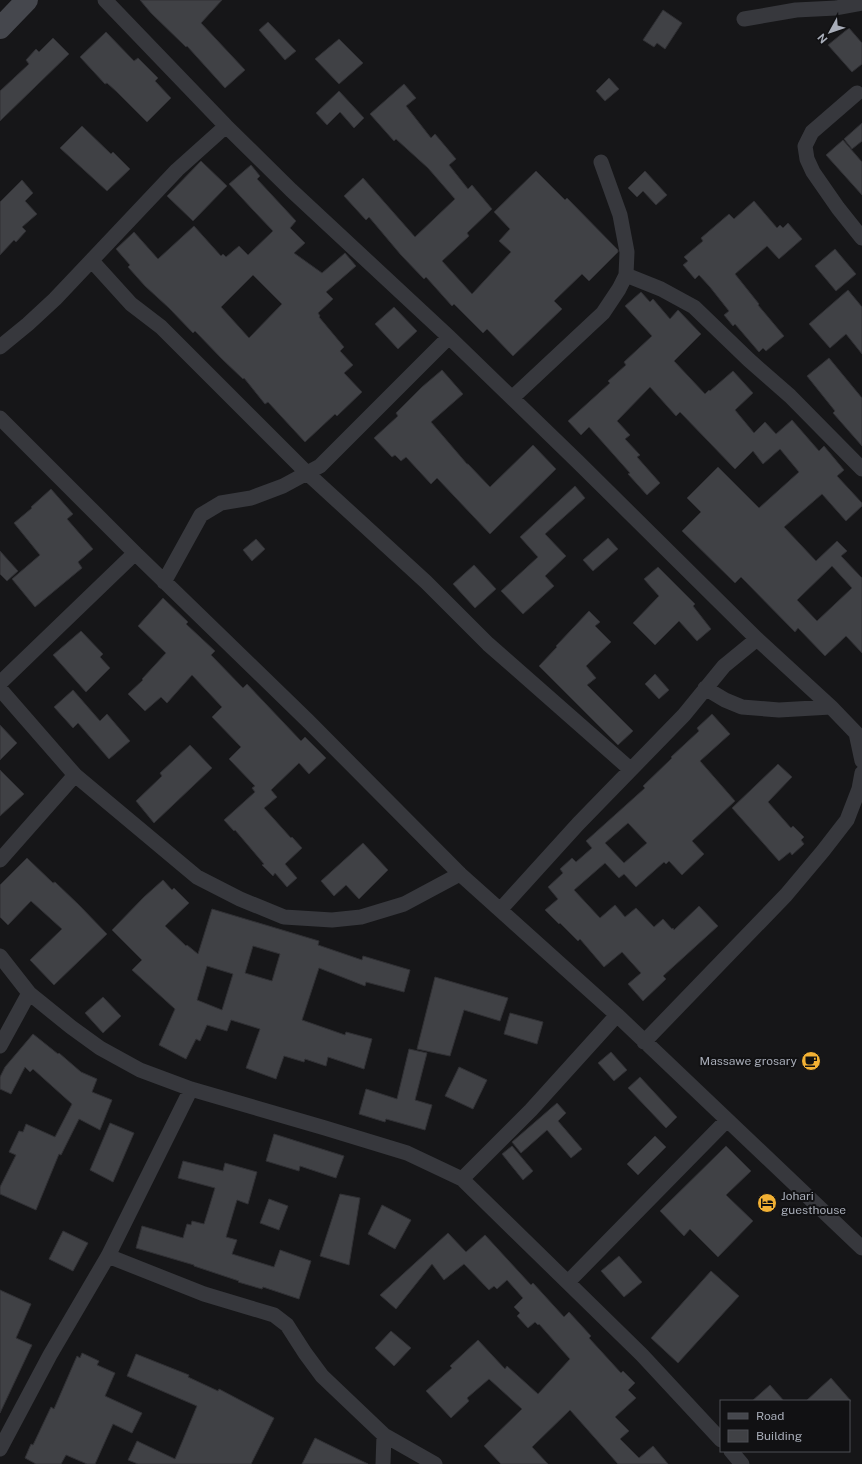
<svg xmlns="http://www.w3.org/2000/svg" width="862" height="1464" font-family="'Public Sans',sans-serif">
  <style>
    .building { fill: #404145; stroke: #303034; fill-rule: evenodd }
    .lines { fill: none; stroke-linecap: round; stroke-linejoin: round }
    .street { stroke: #37383d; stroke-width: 15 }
    .secondary { stroke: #45474d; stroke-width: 22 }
    .labels { text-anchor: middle; stroke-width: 4; stroke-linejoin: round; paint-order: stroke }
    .poi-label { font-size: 12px; fill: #a8adb8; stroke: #111113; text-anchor: end }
  </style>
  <rect width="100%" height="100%" fill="#161618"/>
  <path class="building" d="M140,0H222L201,23L245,70L225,88L187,46L186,47L151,13Z
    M663,10L682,23L665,49L657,43L654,47L643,40Z
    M268,22L296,51L285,60L259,30Z
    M849,28L862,43V64L852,72L828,45Z
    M106,32L134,61L138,58L158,78L155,81L171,98L147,122L117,92L107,83L105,84L80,57Z
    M53,38L69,54L0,121V91L29,64L26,60L36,49L39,52Z
    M339,39L363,63L339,84L315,59Z
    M609,78L619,89L605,101L596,91Z
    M404,84L416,98L406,106L431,138L435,134L456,159L449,165L468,189L472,185L492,209L467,233L469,236L442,261L472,294L511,252L499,241L510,229L494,212L536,171L565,200L567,198L618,250V252L589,281L582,274L554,301L562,309L513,356L487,329L483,333L454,304L452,306L426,277L424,279L401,255L369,217L366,220L344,196L363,178L415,237L455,199L428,168L396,139L394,141L370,114Z
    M339,91L364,118L354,128L340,112L327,125L316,113Z
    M862,123V141L852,149L844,139Z
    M82,126L111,154L113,152L130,169L107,191L60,148Z
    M843,140L862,162V195L826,155Z
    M201,161L227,186L193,221L167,196Z
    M251,165L260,176L257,179L296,221L290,228L305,243L294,253L322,273L345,253L356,266L326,292L333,299L318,313L320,316L319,317L344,347L340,351L353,365L344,373L362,392L337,416L335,414L305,442L268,402L265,404L244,378L243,379L222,359L195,331L193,333L169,308L145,286L128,267L130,265L116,249L134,232L158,259L194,226L221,256L223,254L226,257L239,246L248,255L273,231L253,210L229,184ZM253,275L282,304L249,338L221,307Z
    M645,171L667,195L656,205L643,191L637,197L628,188Z
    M22,180L33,193L25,201L37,214L22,227L26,231L16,242L14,240L0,255V202Z
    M754,201L777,228L780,225L783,228L788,223L802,239L779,259L767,246L735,274L759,304L758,305L784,336L766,351L763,348L759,352L735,324L733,326L724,315L729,311L710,287L699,275L695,279L683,265L688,261L684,257L703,241L701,238L729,214L734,219Z
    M835,249L856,274L836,291L815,266Z
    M848,290L862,307V354L846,334L830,348L809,324Z
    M641,292L650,302L653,299L670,319L678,310L701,334L674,361L705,394L709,390L710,391L733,371L753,393L735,410L754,433L765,422L776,434L792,420L819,451L824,446L844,470L837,476L862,503V506L846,521L822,494L784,527L816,561L837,541L847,551L841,556L862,578V653L846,636L825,656L798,628L795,632L741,577L735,583L682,531L701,512L687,498L718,467L759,508L799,472L780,449L763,464L753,451L735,469L680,412L676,416L650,387L617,421L630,435L625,439L640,455L637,457L660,483L647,495L628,474L630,473L589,427L581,435L568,421L610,383L608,381L626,365L624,362L652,336L625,306ZM832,566L852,588L817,621L797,600Z
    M394,307L417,331L398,349L375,324Z
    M829,358L862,398V446L833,413L835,411L807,376Z
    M442,370L463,394L431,422L467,464H468L490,487L533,445L556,469L490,534L437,478L431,484L406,457L401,461L395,455L392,457L374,438L398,416L396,413L422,387Z
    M575,486L585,498L545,534L566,556L545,576L554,586L523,614L501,591L538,557L520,537Z
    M51,489L73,514L67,519L93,549L78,562L82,568L35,607L12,579L40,555L14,523L32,508L31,507Z
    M608,538L618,549L593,571L583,560Z
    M256,539L265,549L252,561L243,550Z
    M0,551L18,571L7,581L0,574Z
    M474,565L496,589L475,608L453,584Z
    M658,567L695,604L693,606L711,629L697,641L679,621L655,645L633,623L659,596L644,579Z
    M163,598L188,622L186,624L215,651L211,655L243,688L247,684L301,741L305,737L326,758L309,774L299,763L271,790L277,797L264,808L291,838L292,837L302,848L285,864L297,878L287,887L275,873L273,876L262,865L264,864L235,830L234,831L224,820L255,792L252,788L255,786L229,759L241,747L212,717L222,707L192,675L167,703L161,697L145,711L128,694L143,680L142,679L166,653L138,626Z
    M589,611L600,622L595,626L611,642L586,666L596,678L587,685L633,731L618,745L539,666L557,647L556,646Z
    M81,631L103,654L100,657L110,668L86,692L53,655Z
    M655,674L669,690L659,699L645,684Z
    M73,690L100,721L107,714L130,741L109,759L78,723L73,728L54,707Z
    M712,714L730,734L700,761L735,801L692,841L704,854L682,875L669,861L666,864L664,862L636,887L624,874L619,878L605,863L574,890L600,918L615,905L625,917L636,908L654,927L663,919L672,929L673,928L674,930L699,906L718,926L663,976L666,979L643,1001L628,984L641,973L622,952L604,967L580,939L578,941L560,923L559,924L545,910L558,899L548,887L563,873L560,869L572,858L576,862L592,848L586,841L645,788L643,786L672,758L671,757L699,731L697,728ZM628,823L647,843L624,863L605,843Z
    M0,725L17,743L0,760Z
    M190,745L212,768L154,823L136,801L162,776L160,773Z
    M778,764L792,777L768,802L791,828L793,826L804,837L801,840L804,844L792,855L790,852L779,861L732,808Z
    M0,770L24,794L0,816Z
    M363,843L388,870L359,899L346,885L334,896L321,881Z
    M27,858L53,883L55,882L79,905L107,934L54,985L30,960L62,929L31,901L8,925L0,917V885Z
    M163,880L172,890L174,888L189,903L165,926L186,946L187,945L198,954L212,909L319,941L318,945L362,960L363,956L410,970L404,992L366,982L365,986L319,968L302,1020L345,1035L346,1032L372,1039L364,1069L328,1057L326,1066L305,1059L304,1062L284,1056L276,1079L246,1068L260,1029L231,1020L227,1031L207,1025L200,1041L196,1039L186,1059L159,1045L175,1009L132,970L142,960L112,930L144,897ZM253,946L280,954L272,981L245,973ZM207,966L233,974L222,1010L197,1000Z
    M435,977L508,998L500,1021L464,1010L450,1056L417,1049Z
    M103,997L121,1016L103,1033L85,1013Z
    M510,1013L543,1022L537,1044L504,1034Z
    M33,1034L58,1054L59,1053L81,1072L97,1079L92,1092L112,1100L100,1130L79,1119L61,1155L59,1154L36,1210L0,1194V1187L16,1155L9,1152L19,1131L23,1132L26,1124L55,1137L72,1104L33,1069L30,1072L25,1067L11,1094L0,1089V1077L5,1067Z
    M409,1049L427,1053L415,1100L432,1105L425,1130L386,1119L385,1122L359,1114L366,1089L397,1099Z
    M611,1052L627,1070L614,1081L598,1063Z
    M459,1067L487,1080L473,1109L445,1096Z
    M640,1077L677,1117L666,1128L628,1088Z
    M557,1103L566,1113L558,1121L582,1149L571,1158L547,1130L521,1153L512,1142Z
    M110,1123L134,1133L113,1182L90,1170Z
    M274,1134L344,1156L336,1178L300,1166L299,1171L266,1161Z
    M655,1136L666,1147L638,1175L627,1164Z
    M512,1146L533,1171L523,1180L502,1154Z
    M726,1146L751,1171L726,1195L753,1221L718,1257L690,1229L684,1236L660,1211Z
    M183,1161L223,1171L225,1163L257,1172L248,1204L237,1200L226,1237L237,1240L232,1254L274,1267L280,1250L311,1261L299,1299L263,1287L262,1289L238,1282L239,1281L194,1266V1265L136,1248L142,1226L183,1238L187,1224L191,1225L192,1221L204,1224L215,1188L178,1178Z
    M340,1194L360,1198L349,1265L320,1256Z
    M269,1199L288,1206L279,1230L260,1223Z
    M382,1205L411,1220L395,1249L368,1234Z
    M63,1231L88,1243L73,1271L49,1259Z
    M448,1233L466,1252L485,1235L531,1285L533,1283L564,1317L569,1312L591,1336L589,1338L621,1373L623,1371L635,1383L628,1390L636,1398L615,1417L629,1431L620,1439L639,1458L653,1446L668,1464H618L570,1410L532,1447L548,1464H501L484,1446L522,1409L489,1379L467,1398L469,1401L451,1418L426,1391L452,1368L450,1366L478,1340L505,1369L507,1366L538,1394L570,1359L539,1324L538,1325L535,1322L528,1328L517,1316L520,1313L514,1307L523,1298L507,1280L497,1289L494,1286L489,1290L464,1264L444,1280L432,1264L396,1309L380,1295Z
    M619,1256L642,1282L624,1297L601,1271Z
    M711,1271L739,1296L678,1363L651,1338Z
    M0,1290L31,1304L16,1338L32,1345L0,1413Z
    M391,1331L411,1348L394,1366L375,1348Z
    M82,1353L99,1361L97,1365L115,1373L105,1396L142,1413L132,1433L113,1424L95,1464H87L66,1455L61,1464H36L25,1458L31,1444L33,1445L51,1407L54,1409L77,1356L80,1358Z
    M136,1354L189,1375L188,1377L218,1391L219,1389L274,1418L251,1464H138L128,1460L137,1441L175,1459L197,1406L127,1376Z
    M831,1378L851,1401H806Z
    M770,1385L784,1401H752Z
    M315,1438L368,1464H302Z"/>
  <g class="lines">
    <path class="street" d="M105,0L226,126L291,190L449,337L577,461L757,639L831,707L856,733L862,761
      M744,19L796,10L836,8L862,3
      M857,93L812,132L805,146L807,159L813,172L838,208L862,238
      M92,261L131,304L161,327L307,473L426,582L488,644L630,769
      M626,275L661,289L694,307L749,360L790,396L862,469
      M0,347L28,324L55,299L177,170L226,126
      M512,398L603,313L619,289L626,275L627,252L620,215L601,162
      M0,418L135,553L308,721L460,874L617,1015L862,1248
      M164,582L201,515L221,503L251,498L283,486L320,466L449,337
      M0,683L135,553
      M705,688L725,700L742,707L779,710L831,707
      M0,689L75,775L197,877L240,899L284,917L332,920L361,917L404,904L460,874
      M0,860L75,775
      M500,910L578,824L684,715L724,666L757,639
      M0,956L29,993L71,1027L100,1048L140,1070L191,1089L325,1128L407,1153L462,1179L642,1355L721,1440
      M644,1042L786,895L823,851L847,820L859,789L862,773
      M0,1046L29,993
      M462,1179L531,1110L617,1015
      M108,1256L204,1294L274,1315L287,1325L305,1353L322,1376L384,1435L435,1464
      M568,1282L727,1120
      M0,1449L50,1355L108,1256L191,1089
      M731,1451L742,1464
      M383,1464L384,1435"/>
    <path class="secondary" d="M0,28L27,0"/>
  </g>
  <defs>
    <g id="cafe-disc" transform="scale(1)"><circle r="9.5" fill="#f2b134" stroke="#111113"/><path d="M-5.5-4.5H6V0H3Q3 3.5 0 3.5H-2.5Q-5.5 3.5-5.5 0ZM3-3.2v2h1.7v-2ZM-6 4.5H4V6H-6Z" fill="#111"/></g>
    <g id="hotel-disc" transform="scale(1)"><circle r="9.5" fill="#f2b134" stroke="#111113"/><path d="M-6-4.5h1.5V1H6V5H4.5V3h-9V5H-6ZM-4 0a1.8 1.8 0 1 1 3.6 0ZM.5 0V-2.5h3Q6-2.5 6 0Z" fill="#111"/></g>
  </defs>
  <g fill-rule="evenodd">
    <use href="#cafe-disc" x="811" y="1061"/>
    <use href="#hotel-disc" x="767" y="1203"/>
  </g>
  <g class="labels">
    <g class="poi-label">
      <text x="797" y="1065">Massawe grosary</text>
      <text x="781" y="1200" text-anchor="start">Johari<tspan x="781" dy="14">guesthouse</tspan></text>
    </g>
  </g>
  <rect x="720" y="1400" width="130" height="52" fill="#111113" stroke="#4d4f55"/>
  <rect x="728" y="1413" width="20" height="6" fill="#45474d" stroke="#4d4f55"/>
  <text x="756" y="1420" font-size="12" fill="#a8adb8">Road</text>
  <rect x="728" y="1430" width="20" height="12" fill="#404145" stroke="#4d4f55"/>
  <text x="756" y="1440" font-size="12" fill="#a8adb8">Building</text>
  <g transform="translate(830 32) rotate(230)" stroke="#111113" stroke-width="3" paint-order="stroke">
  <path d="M0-3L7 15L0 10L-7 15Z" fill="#a8adb8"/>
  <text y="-6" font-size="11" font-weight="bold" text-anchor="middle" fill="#a8adb8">N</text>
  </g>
</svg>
